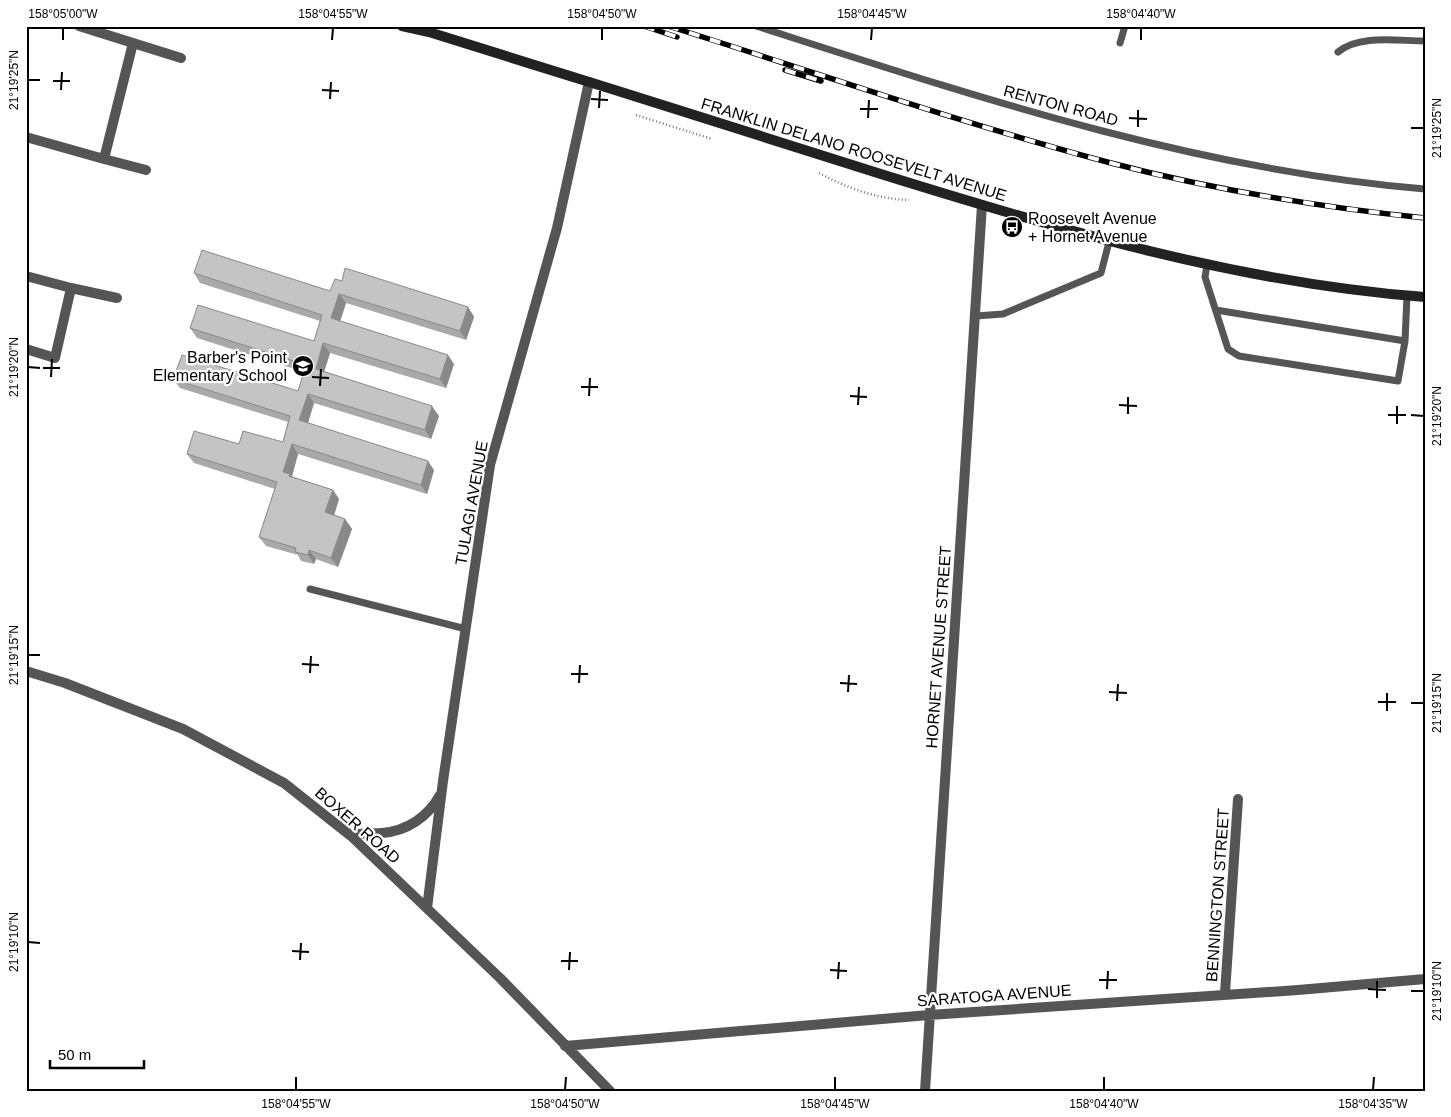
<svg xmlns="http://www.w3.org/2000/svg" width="1451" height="1117" font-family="Helvetica,sans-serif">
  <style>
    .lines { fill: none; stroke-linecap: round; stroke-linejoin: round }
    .path { stroke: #777; stroke-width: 2.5; stroke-dasharray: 1 2.5; stroke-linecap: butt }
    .service { stroke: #555; stroke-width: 7 }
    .minor { stroke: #555; stroke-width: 10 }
    .secondary { stroke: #222; stroke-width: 10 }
    .rail-casing { stroke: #000; stroke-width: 5.5 }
    .rail { stroke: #fff; stroke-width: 4; stroke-dasharray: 11; stroke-linecap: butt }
    .wall { fill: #a9a9a9 }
    .shaded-wall { fill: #898989 }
    .building { fill: #c4c4c4; stroke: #898989 }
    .ticks { fill: none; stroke: #000; stroke-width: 2 }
    .labels { text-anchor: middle; stroke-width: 4.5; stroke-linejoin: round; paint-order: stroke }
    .street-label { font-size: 16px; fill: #000; stroke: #fff }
    .poi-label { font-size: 16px; fill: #000; stroke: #fff; text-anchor: start }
    .neatline { fill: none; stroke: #000; stroke-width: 2 }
    .ticks-label { font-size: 12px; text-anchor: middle; fill: #000 }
  </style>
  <rect width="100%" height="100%" fill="#fff"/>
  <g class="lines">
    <path class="path" d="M636,115L712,139
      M819,173C847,188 877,199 909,200"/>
    <path class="service" d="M756,26C974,96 1195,170 1425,189
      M1120,43L1125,26
      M1338,52C1359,34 1398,41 1425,41
      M1207,265L1205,277L1228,349L1239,356L1398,381L1405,341L1407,296
      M1216,310L1405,341
      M976,316L1003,314L1101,273L1109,242
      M310,589L466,629"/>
    <path class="minor" d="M133,43L181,58
      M26,137L104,159L133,43L79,26
      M104,159L146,170
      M26,276L71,288L55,358L26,349
      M71,288L117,298
      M26,671L65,683L183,729L284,783L351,836L500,978L610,1091
      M351,836C362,832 371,834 382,833C407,831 428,817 440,795
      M427,908L443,781L490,465L557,228L589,82
      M1225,993L1238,799
      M565,1046L929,1015L1298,990L1425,979
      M925,1091L982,205"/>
    <path class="secondary" d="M402,26L429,32C581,79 732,127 884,175C1061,230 1239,283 1425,297"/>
    <g class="rail-casing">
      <path id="rail" d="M644,26L677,37
        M668,26C815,72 963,124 1111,163C1214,190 1320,207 1425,218
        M785,70L821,81"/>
    </g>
    <use href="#rail" class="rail"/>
  </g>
  <path class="wall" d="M194,273L330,291L342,281L468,307L474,317L466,340L346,303L340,321L454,364L446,388L330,353L324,372L439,416L431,439L314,403L308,423L434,470L427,494L298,454L292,476L293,477L333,490L339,499L334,515L345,519L352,529L338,567L316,559L314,564L301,561L298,555L266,546L259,537L275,489L194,463L187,454L239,444L283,442L288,422L180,388L173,379L298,391L304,372L197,338L190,328L314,341L320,321L200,283Z"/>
  <path class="shaded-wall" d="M339,294L346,303L338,328L331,318Z
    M468,307L474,317L466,340L460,331Z
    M323,343L330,353L322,378L316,369Z
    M448,355L454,364L446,388L440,379Z
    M308,394L314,403L306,429L299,420Z
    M432,406L439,416L431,439L425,430Z
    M292,444L298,454L292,476L296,483L283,472Z
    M428,461L434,470L427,494L421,485Z
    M333,490L339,499L332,522L325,512Z
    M345,519L352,529L338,567L331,558Z
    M309,550L316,559L314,564L308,555Z"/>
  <path class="building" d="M202,250L330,291L335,279L342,281L345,268L468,307L460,331L339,294L331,318L448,355L440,379L323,343L316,369L432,406L425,430L308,394L299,420L428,461L421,485L292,444L283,472L290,474L289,476L333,490L325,512L345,519L331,558L309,550L308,555L295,552L296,548L259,537L277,482L187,454L194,431L239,444L243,431L283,442L290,416L173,379L182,355L298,391L306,365L190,328L198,305L314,341L322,315L194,273Z"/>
  <path class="ticks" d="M63,40V28M332,40L333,28M602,40V28M871,40L872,28M1141,40V28M28,80H40M53,81H70M61,90L62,72M322,90L339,91M330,99L331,82M591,99L608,100M599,108L600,91M860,109H878M868,118L869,100M1129,118L1147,119M1138,127V110M1411,128H1424M28,367L40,368M43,368H60M51,377L52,359M312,377L329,378M320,386L321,369M581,387H598M589,396L590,378M850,396L867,397M858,405L859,387M1119,405L1137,406M1128,414V397M1388,415H1406M1411,415L1424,416M1397,424V406M28,655H40M302,664L319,665M310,673L311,656M571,674H588M579,683L580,665M840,683L857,684M848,692L849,675M1109,692L1127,693M1117,701L1118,684M1378,702H1396M1411,703H1424M1387,711V693M28,942L40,943M292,951L309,952M300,960L301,943M561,961H578M569,970L570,952M830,970L847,971M838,979L839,962M1099,980H1117M1107,989L1108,971M1368,989L1386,990M1411,991H1424M1377,998V981M296,1090V1077M565,1090L566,1077M835,1090V1077M1104,1090V1077M1373,1090L1374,1077"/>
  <defs>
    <g id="bus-disc" transform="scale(1.125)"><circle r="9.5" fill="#000" stroke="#fff"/><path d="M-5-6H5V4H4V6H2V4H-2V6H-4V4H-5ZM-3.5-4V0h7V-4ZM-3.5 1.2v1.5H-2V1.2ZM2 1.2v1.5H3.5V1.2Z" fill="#fff"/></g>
    <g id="school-disc" transform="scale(1.125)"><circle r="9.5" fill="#000" stroke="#fff"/><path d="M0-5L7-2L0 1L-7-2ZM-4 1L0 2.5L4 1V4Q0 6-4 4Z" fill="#fff"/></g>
  </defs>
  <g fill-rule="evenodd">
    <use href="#bus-disc" x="1012" y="227"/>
    <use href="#school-disc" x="303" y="366"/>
  </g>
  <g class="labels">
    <g class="street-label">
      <text transform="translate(1061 105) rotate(15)" y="6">RENTON ROAD</text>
      <text transform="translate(854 149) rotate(17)" y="6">FRANKLIN DELANO ROOSEVELT AVENUE</text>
      <text transform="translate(471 503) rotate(-80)" y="6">TULAGI AVENUE</text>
      <text transform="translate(938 647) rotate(-86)" y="6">HORNET AVENUE STREET</text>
      <text transform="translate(358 825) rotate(41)" y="6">BOXER ROAD</text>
      <text transform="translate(1217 895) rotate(-86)" y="6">BENNINGTON STREET</text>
      <text transform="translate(994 995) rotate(-4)" y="6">SARATOGA AVENUE</text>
    </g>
    <g class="poi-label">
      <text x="1028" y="224">Roosevelt Avenue<tspan x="1028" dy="18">+ Hornet Avenue</tspan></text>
      <text x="287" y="363" text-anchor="end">Barber's Point<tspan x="287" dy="18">Elementary School</tspan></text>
    </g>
  </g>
  <rect width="1451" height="1117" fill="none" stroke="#ffffff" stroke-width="55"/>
  <path d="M50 1060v8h94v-8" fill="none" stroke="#000000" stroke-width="2.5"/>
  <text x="58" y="1060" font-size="15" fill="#000000" stroke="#ffffff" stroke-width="4" paint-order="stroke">50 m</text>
  <rect x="28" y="28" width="1396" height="1062" class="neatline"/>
  <g class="ticks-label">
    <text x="63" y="18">158°05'00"W</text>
    <text x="333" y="18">158°04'55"W</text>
    <text x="602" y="18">158°04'50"W</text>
    <text x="872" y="18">158°04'45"W</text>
    <text x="1141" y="18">158°04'40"W</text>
    <text transform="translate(14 80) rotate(-90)" y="4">21°19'25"N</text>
    <text transform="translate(1437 128) rotate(-90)" y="4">21°19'25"N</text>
    <text transform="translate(14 367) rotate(-90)" y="4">21°19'20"N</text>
    <text transform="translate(1437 416) rotate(-90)" y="4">21°19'20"N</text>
    <text transform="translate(14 655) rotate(-90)" y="4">21°19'15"N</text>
    <text transform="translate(1437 703) rotate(-90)" y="4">21°19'15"N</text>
    <text transform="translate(14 942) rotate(-90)" y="4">21°19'10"N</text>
    <text transform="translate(1437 991) rotate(-90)" y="4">21°19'10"N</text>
    <text x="296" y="1108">158°04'55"W</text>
    <text x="565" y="1108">158°04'50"W</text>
    <text x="835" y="1108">158°04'45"W</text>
    <text x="1104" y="1108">158°04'40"W</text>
    <text x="1373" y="1108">158°04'35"W</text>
  </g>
</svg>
